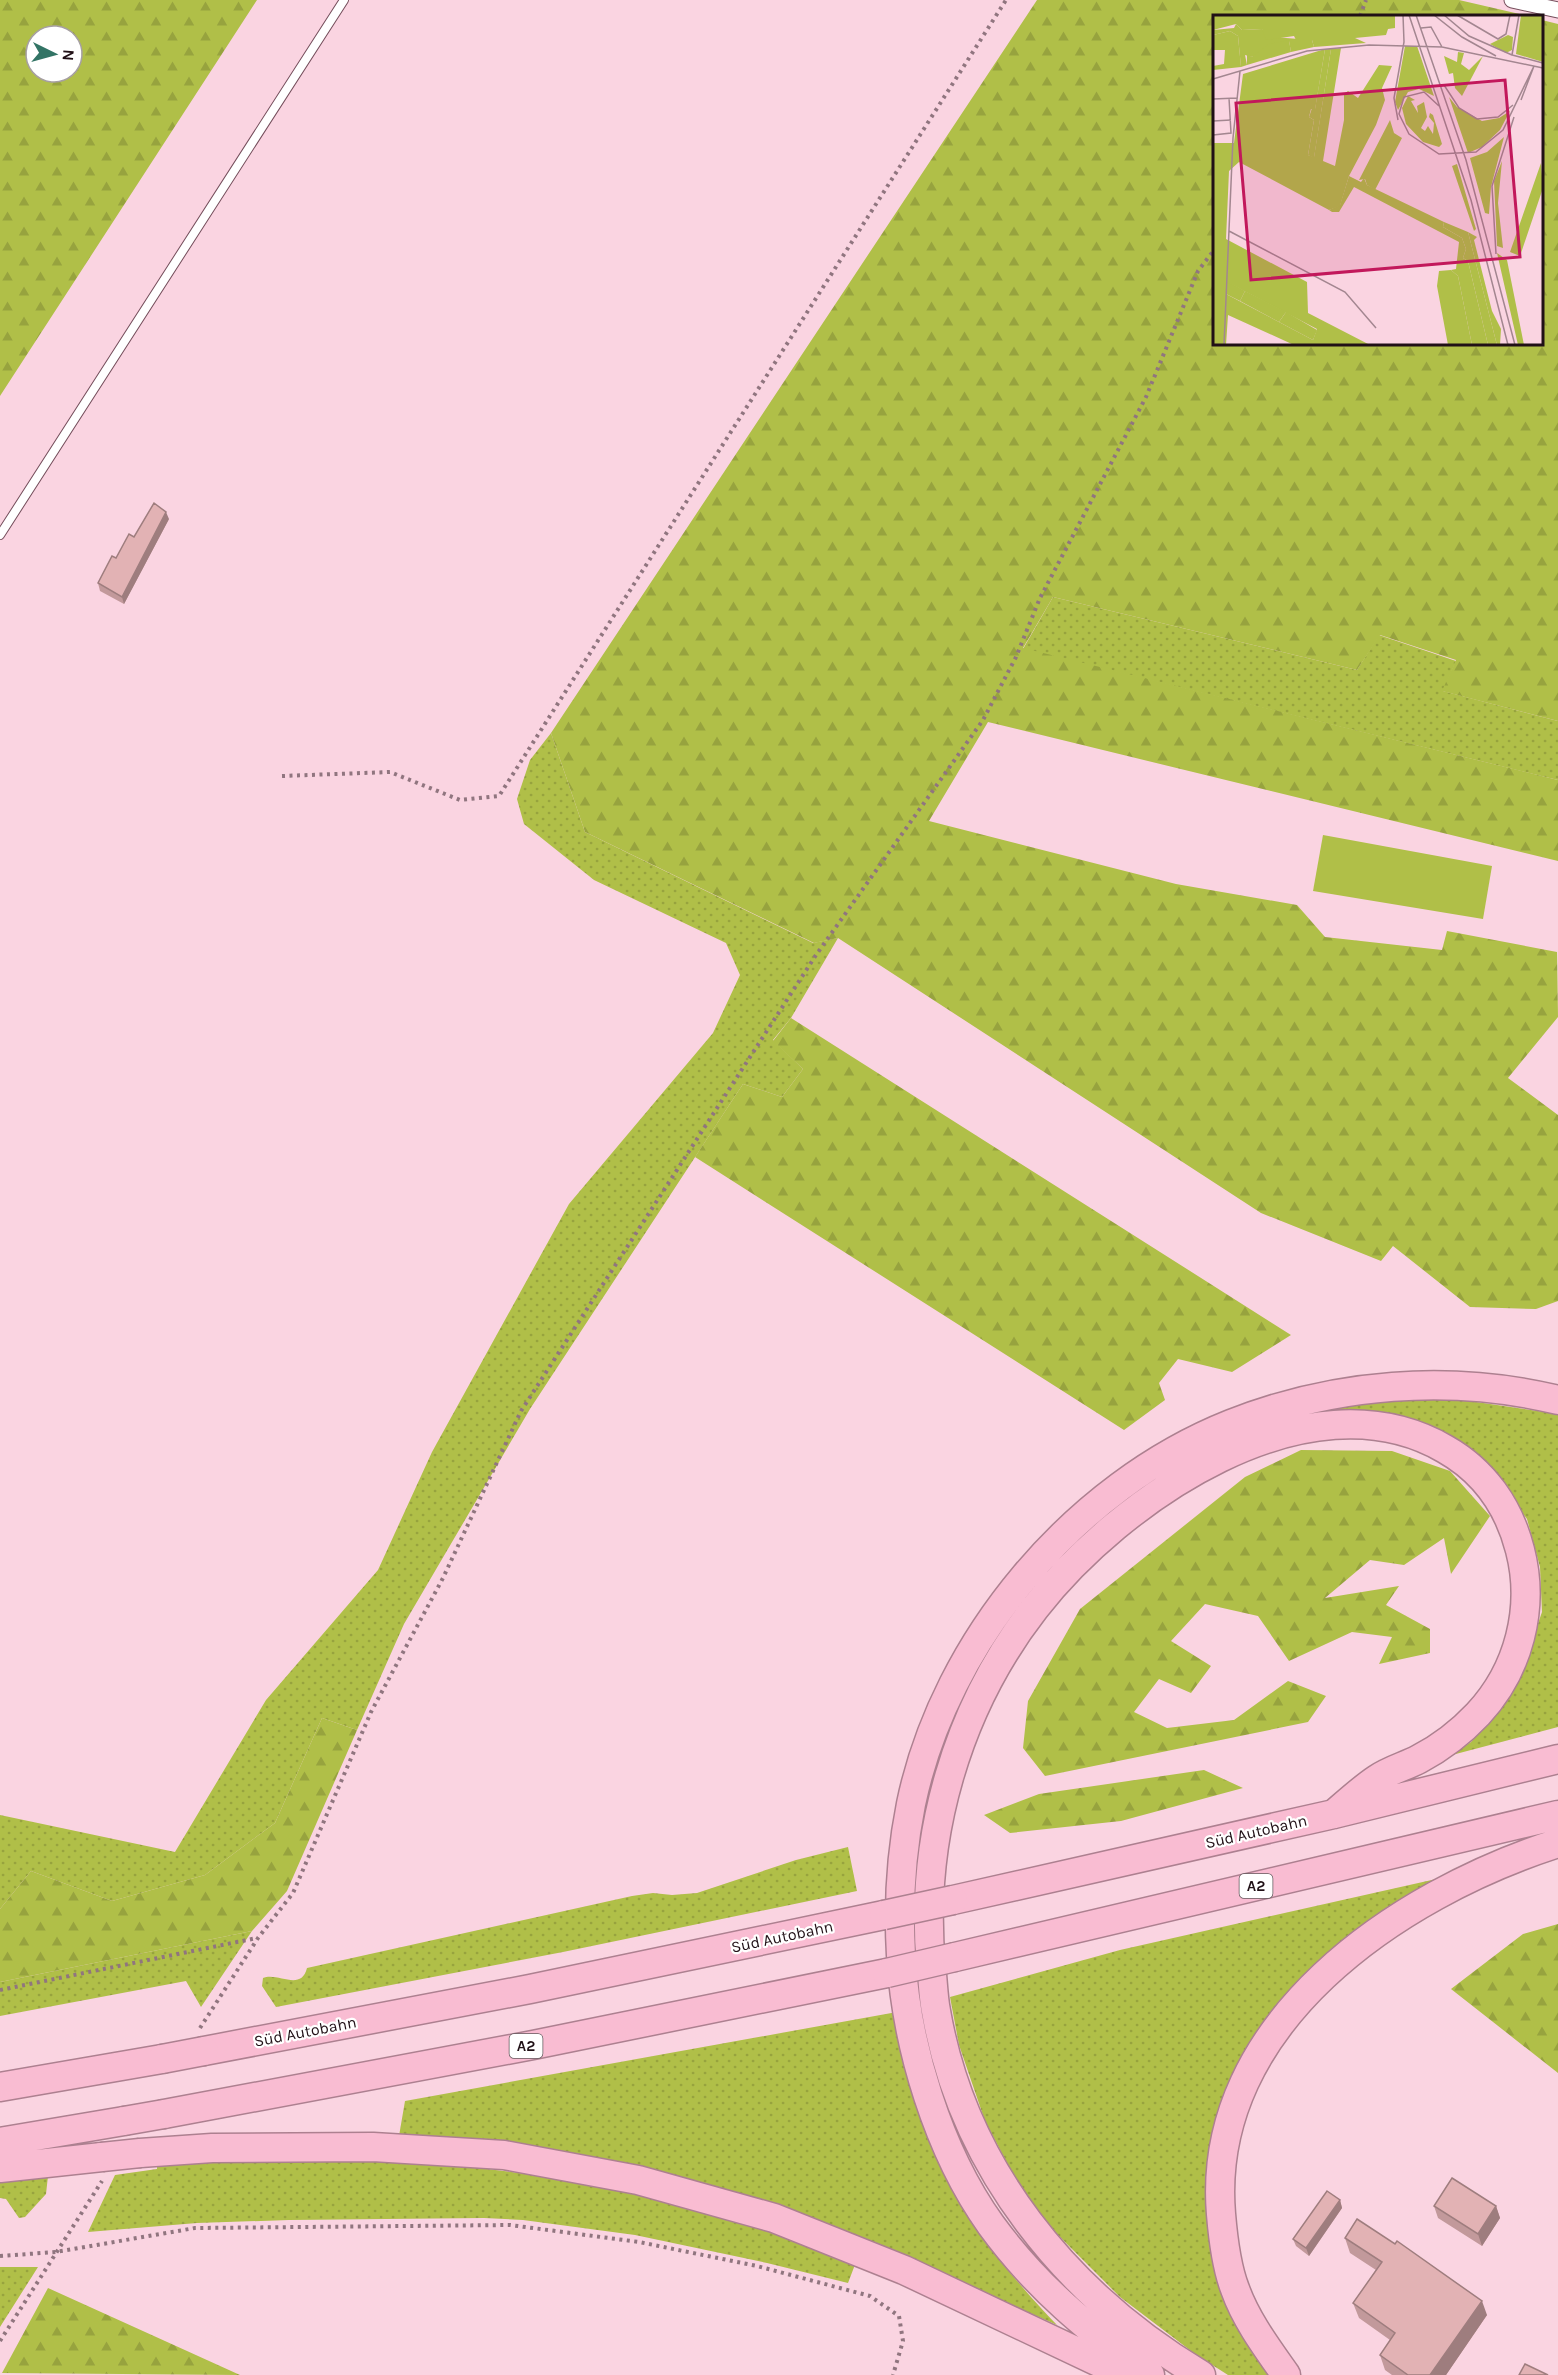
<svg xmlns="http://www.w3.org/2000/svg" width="1558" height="2375" font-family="Karla,sans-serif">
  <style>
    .grass { fill: url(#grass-dots) }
    .forest { fill: url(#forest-firs); fill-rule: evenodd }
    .pitch { fill: #b0bf48 }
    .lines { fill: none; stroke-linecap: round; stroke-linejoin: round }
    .service-casing { stroke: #744d5b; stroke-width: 10 }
    .minor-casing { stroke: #744d5b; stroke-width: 17 }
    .motorway-casing { stroke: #ad8090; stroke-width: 31 }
    .path { stroke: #90757f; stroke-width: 4; stroke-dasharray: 3 4.5; stroke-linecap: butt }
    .service { stroke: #fff; stroke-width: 8 }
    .minor { stroke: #fff; stroke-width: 15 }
    .motorway { stroke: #f9bcd2; stroke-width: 28 }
    .motorway-bridge-casing { stroke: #ad8090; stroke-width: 31; stroke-linecap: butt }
    .motorway-bridge { stroke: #f9bcd2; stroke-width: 28 }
    .wall { fill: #c2999b }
    .shaded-wall { fill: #9e7d7e }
    .building { fill: #e2b2b4; stroke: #9e7d7e; stroke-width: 1.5 }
    .labels { text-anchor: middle; stroke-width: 4.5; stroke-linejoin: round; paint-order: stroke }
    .shield { fill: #fff; stroke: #63585c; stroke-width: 1.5 }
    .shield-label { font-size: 15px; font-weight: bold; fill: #201016 }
    .street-label { font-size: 16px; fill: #201016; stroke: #fff }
    .inset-road { fill: none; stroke: #a38690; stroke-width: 1.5 }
    .view { fill: #c2185b; fill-opacity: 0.15; stroke: #c2185b; stroke-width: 3 }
    .inset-edge { fill: none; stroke: #201016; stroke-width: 3 }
  </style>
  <defs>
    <pattern id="grass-dots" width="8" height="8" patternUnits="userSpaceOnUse" patternTransform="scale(1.5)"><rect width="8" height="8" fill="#b0bf48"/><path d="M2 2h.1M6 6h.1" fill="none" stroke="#97a33e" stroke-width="1.8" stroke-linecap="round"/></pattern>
    <pattern id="forest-firs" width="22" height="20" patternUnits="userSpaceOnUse" patternTransform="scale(1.5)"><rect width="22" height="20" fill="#b0bf48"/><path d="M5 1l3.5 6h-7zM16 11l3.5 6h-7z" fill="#97a33e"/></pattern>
  </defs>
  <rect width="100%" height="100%" fill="#fad4e1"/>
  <path class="grass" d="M1053,597L1357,670L1379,635L1456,661L1443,691L1558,721V780L1023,649Z
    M551,733L585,832L813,943L838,938L791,1018L773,1040L803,1069L782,1097L743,1084L530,1409L404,1624L357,1730L322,1718L275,1823L205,1875L112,1901L31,1871L0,1909V1815L175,1852L266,1700L378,1570L432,1452L569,1204L713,1033L740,975L726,943L594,880L524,824L517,799L530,760Z
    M1449,1398L1558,1414V1727L1452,1755L1471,1742L1506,1700L1523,1667L1542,1612L1540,1567L1527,1519L1486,1465L1456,1440L1436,1429L1375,1414L1313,1418L1310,1411L1364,1399Z
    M848,1847L857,1891L563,1952L276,2007L262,1986L263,1978C278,1972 301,1992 307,1968L632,1896L653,1893L672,1895L697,1893L796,1860Z
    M1454,1875L1289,1996L1210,2211L1271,2375H1228L1195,2354L1120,2297L1056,2233L1019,2186L985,2121L959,2045L950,1997L1120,1950Z
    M252,1931L201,2007L186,1981L0,2016V1982Z
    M897,2012C904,2044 908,2080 918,2111C946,2194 997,2263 1057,2325L822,2222L399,2136L405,2101Z
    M275,2158C373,2158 470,2164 566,2180C595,2185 624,2189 652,2196C721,2215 789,2237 856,2262L848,2283L767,2263L635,2235L523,2220L484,2218L289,2220L197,2223L88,2232L115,2175L157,2169V2164Z
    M48,2176L46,2194L25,2217L19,2218L6,2199L0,2198V2181Z
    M0,2267H38L0,2327Z"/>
  <path class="forest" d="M0,0H257L0,396ZM36,36H72V72H36Z
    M1037,0H1459L1528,16H1214V344H1542V20L1558,24V721L1442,691L1456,660L1380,635L1357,670L1053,597L1023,648L1558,780V861L988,722L929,821L1176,884L1297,905L1325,937L1442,950L1447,931L1557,952L1558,1017L1508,1078L1558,1115V1301L1536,1309L1470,1307L1393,1246L1381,1261L1261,1213L838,938L814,943L585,832L551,733Z
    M791,1018L1291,1335L1232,1372L1178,1359L1159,1383L1165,1400L1124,1430L695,1157L743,1084L782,1097L803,1069L773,1041Z
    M1301,1450L1392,1451L1450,1471L1490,1516L1451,1574L1444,1538L1404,1565L1370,1560L1325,1598L1399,1586L1386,1605L1430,1629V1653L1379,1664L1392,1637L1352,1632L1289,1661L1258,1616L1205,1604L1171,1641L1211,1666L1191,1693L1159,1679L1134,1712L1167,1728L1234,1720L1288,1681L1326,1696L1308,1722L1045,1776L1023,1748L1028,1701L1080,1609L1245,1477Z
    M322,1718L357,1730L287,1891L252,1931L0,1982V1909L31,1871L112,1901L205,1875L275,1823Z
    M1204,1770L1243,1788L1121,1821L1010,1833L984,1815L1039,1794Z
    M1558,1924V2073L1451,1989L1523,1934Z
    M48,2288L240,2375L2,2373Z"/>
  <path class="pitch" d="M1323,835L1492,866L1483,919L1313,891Z"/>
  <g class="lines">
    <g class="service-casing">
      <path id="service" d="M0,535L344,0"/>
    </g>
    <g class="minor-casing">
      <path id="minor" d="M1512,0L1558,10"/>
    </g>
    <g class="motorway-casing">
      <path id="motorway" d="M953,1900L1334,1814L1558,1759
        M955,1957L1558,1815
        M204,2051L530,1989L884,1915
        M0,2087L162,2059
        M164,2114L533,2045L887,1973
        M0,2142L124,2121
        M140,2153L212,2148L373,2147L504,2155L638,2180L774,2218L904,2270L1126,2375
        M0,2168L102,2157
        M1150,2375C1088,2329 1037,2288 991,2225C938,2151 906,2045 901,1955C898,1904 901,1854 911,1804C945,1640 1075,1486 1231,1424C1334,1383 1450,1374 1558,1400
        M1201,2375C1067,2295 963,2168 936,2011C933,1996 933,1980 931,1965C919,1838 957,1708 1035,1608C1119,1500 1307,1369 1445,1449C1484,1471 1509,1507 1520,1550C1535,1608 1519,1670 1478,1714C1462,1731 1440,1748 1419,1759C1406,1766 1390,1770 1377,1779C1362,1789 1348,1802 1334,1814
        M1286,2375C1267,2348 1246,2320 1235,2289C1226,2266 1223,2238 1221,2214C1205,2023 1398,1894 1558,1843"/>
    </g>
    <path class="path" d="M1360,16L1366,0
      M282,776L390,772L460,800L499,796L1006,0
      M0,1990L257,1938
      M200,2028L258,1938L293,1893L371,1712L443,1578L521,1411L816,955L983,720L1016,657L1040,598L1146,397L1198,271L1214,250
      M0,2256L56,2252L195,2228L510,2225L639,2242L757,2266L870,2296L899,2316L903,2341L893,2375
      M0,2341L102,2181"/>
    <use href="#service" class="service"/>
    <use href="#minor" class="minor"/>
    <use href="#motorway" class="motorway"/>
    <g class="motorway-bridge-casing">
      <path id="motorway-bridge" d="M884,1915L953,1900
        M887,1973L955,1957
        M162,2059L204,2051
        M124,2121L164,2114
        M102,2157L140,2153"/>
    </g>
    <use href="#motorway-bridge" class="motorway-bridge"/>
  </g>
  <path class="wall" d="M169,519L124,604L100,591L98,583L134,537Z
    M1340,2200L1342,2208L1309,2256L1296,2246L1293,2239Z
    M1434,2206H1496L1500,2218L1482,2246L1438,2218Z
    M1345,2238L1487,2315L1446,2375H1392L1385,2370L1380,2355L1390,2340L1359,2318L1353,2303L1376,2270L1350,2253Z"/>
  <path class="shaded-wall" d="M166,512L169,519L124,604L122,597Z
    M1340,2200L1342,2208L1309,2256L1306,2248Z
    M1496,2206L1500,2218L1482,2246L1478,2234Z
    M1482,2301L1487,2315L1446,2375H1430Z"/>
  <path class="building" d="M154,503L166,512L122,597L98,583L112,556L116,558L129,534L134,537Z
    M1452,2178L1496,2206L1478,2234L1434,2206Z
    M1327,2191L1340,2200L1306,2248L1293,2239Z
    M1357,2219L1395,2244L1397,2241L1482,2301L1430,2375H1408L1380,2355L1395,2333L1353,2303L1382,2262L1345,2238Z
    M1525,2364L1548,2375H1519Z"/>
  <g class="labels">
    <g class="shield">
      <rect x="1239.5" y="1874" width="33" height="24" rx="4.5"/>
      <rect x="509.5" y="2034" width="33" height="24" rx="4.5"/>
    </g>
    <g class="shield-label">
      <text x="1256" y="1891">A2</text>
      <text x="526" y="2051">A2</text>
    </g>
    <g class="street-label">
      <text transform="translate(1256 1831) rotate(-13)" y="6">Süd Autobahn</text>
      <text transform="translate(782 1936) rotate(-12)" y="6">Süd Autobahn</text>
      <text transform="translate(305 2031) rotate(-11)" y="6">Süd Autobahn</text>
    </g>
  </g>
  <g transform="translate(1213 15)">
    <rect width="330" height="330" fill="#fad4e1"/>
    <path d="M308,0H330V47L303,39ZM23,9L29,15L49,14L60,22L99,25L101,32L78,37L76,26L39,42L32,40L34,50L28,52L25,21L17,16L0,20V15L21,13ZM192,31H204L221,81L206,74L195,77L185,95L182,87ZM112,34H118L101,143L95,140L101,105L96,102L99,93L102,94ZM236,82L244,92L269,106L286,103L297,96L287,115L269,132L255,138ZM291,122L278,172L276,199L272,198L257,143L274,137ZM289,146L285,188L290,233L284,231L281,166ZM244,149L263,214L261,216L239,151ZM136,161L148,167L151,163L154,170L231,207L230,212L249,223L253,234L250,243L255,246L275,330H259L245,261L238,255L243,254L246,227L141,172L126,197H119L116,195L127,190ZM255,217L264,222L261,225L279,296L288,314L287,330H284ZM284,238L294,245L311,330H305ZM14,266L32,276L27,286L13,279ZM73,297L104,315L100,325L66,307Z" fill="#b0bf48"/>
    <path d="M0,0H182V13L175,14L173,20L142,23L153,28L101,32L99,25H83L81,21L53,25L49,14L29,15L23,9L0,15ZM17,16L25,21L28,52L0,55V51L11,49L12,35H0V20ZM295,20L300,22L299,35L293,38L277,29ZM76,25L78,37L34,50V39L39,42L56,29ZM128,33L110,146L122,151L131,105V79L135,76L145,83L166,50L179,51L169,73L172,85L163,110L136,161L127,191L116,195L26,147L16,156L13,224L94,267L95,298L157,330H81L15,300L13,330H0V128H21L30,59L112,34L102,95L98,94L96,102L101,105L95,140L101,142L118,34ZM14,267L104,314L100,325L13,279ZM245,37L251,38L248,49L256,55L270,41L249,81L242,73L240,58L236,59L231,41L244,47ZM195,81L202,85L198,86L205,98L204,91L211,87L214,102L208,113L212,116L215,111L220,119L221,108L216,102L217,98L220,100L229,129L226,132L210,127L193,109L189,93ZM177,105L181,118L189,123L162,175L154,170L152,164L146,165ZM328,148L330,173L307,241L297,237ZM231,207L255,217L284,330H275L255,246L250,243L253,234L249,223L230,212ZM238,255L245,261L259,330H235L224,271L226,256Z" fill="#b0bf48" fill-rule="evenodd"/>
    <path d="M32,276L73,297L66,307L27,286Z" fill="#b0bf48"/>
    <path class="inset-road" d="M196,0L258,185L295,330M203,0L253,145L302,330M221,0L249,22L283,41M231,0L256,21L299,40M244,0L285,24L293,19L297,0M306,0L299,40L330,48M208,13L218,12L229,32M0,64L94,36L156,30L229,32L330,53M231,70L246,93L264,104L285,102L300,90M0,84L24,83M308,85L321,51M226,91L211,77L191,82L186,99L196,119L226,139L263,137L290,115L321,51M185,105L181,83L191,27L190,0M0,106L18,105M0,120L18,118L16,83M16,216L132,277L163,313M283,239L279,171L301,102M11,330L20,123L27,56"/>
    <path class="view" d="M292,65L307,242L38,265L23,88Z"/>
    <rect width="330" height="330" class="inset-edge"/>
  </g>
  <g transform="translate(54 54) rotate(95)"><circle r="28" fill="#ffffff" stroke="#a69fa2" stroke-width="1.5"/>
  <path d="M0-4.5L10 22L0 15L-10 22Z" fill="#327465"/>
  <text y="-9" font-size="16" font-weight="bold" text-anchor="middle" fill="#201016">N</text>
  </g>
</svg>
